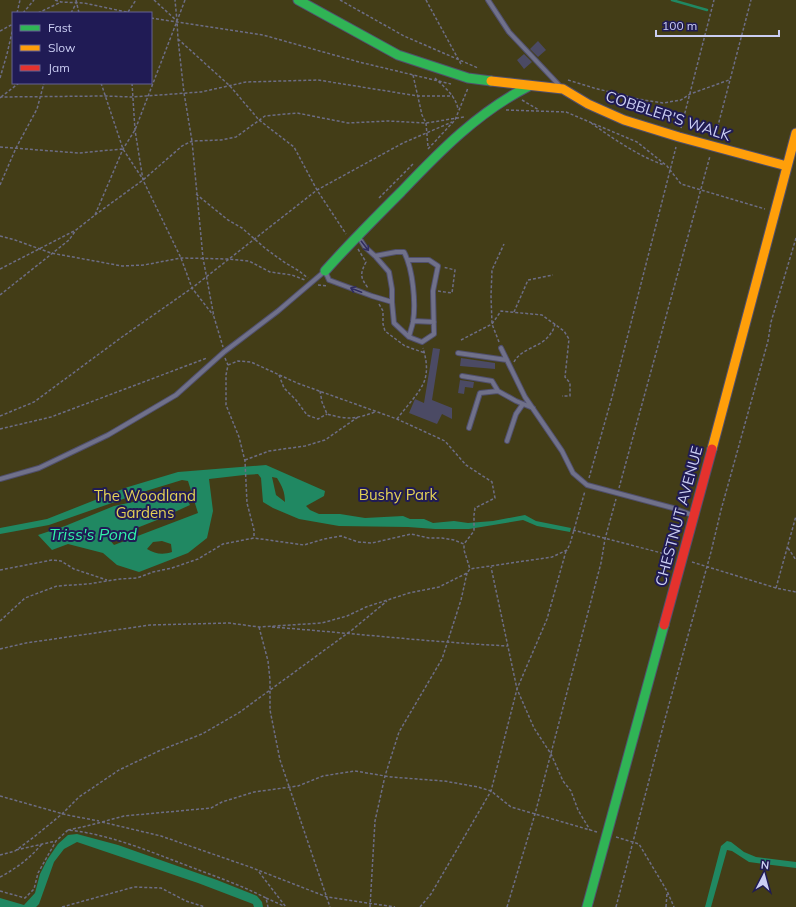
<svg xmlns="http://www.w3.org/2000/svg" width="796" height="907" font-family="Mulish,sans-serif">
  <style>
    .green { fill: #433d17; fill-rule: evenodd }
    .water { fill: #208862; fill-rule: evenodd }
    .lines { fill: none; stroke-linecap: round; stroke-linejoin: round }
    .stream { stroke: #208862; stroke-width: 2.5 }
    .building { fill: #4b4a64 }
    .lane-casing { stroke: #504f6c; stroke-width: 6 }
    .fast-casing { stroke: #504f6c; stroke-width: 11 }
    .slow-casing { stroke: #504f6c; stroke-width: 11 }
    .jam-casing { stroke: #504f6c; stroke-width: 11 }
    .path { stroke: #6d6d85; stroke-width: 1.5; stroke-dasharray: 3 2; stroke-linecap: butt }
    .lane { stroke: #70718a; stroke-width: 4 }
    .fast { stroke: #30b455; stroke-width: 9 }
    .slow { stroke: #ff9f0a; stroke-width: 9 }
    .jam { stroke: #e5322d; stroke-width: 9 }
    .oneway { stroke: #302c60 }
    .labels { text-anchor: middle; stroke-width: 4; stroke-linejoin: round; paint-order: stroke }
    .street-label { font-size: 15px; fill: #cbcef3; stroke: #201b55 }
    .park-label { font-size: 15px; fill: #e3d155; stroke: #201b55 }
    .water-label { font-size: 16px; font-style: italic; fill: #31f2a8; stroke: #201b55 }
  </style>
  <rect width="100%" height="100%" fill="#353354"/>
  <path class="green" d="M0,0H796V907H0ZM13,13H151V83H13Z"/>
  <path class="water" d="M266,465L325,491L324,496L306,506L310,510L319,514H340L365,518L403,516L410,519H424L433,523L454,521L468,523L493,521L525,515L536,521L571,528L570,532L537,526L523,520L469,529H435L408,527L339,526L299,519L273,508L263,502L261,478L258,474L244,475L209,479L213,511L207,538L188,553L139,572L117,565L103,553L68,544L52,550L38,535L65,526L114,506L176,493L184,494L190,505L157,520L109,539L114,545L198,513L188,481L182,480L146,491L49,525L0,534V528L47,519L128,487L178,472ZM272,477L277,478C282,486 285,492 285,502L276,495ZM162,541L171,544L172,552C163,555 155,554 147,549L153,542Z
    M77,834L118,845L217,880L257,896L262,902L263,907H254L253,904L198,883L77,842L64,849L54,862L39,904L36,907H0V898L24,905L35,893L40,874L47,860L58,844L68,835Z
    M727,841L731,842L744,852L756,857L796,862V868L749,862L732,851L727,850L711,907H705L721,846Z"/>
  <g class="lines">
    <path class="stream" d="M672,0L707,10"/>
  </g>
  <path class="building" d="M538,41L546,50L538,57L530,49Z
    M524,54L532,62L524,69L517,60Z
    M433,348L440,349L432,400L452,408V419L442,414L437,424L409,413L415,399L424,403Z
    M461,358L495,363V369L460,366Z
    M460,380L474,382L473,388L465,387L464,394L458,393Z"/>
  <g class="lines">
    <g class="lane-casing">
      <path id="lane" d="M488,0L509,32L559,85
        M358,236L365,247L375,256L389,272L392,289V302L394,323L409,337L422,342L434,334L433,291L438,266L429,260H408
        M375,256L396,252H404C413,269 416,303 413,322C412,327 410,332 409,337
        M413,321L434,322
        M501,348L525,397L562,451L573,473L587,485L673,508L692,515
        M458,353L507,360
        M462,376L492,381L498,391L516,401L533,408
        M469,428L480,393L498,391
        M507,441L516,414L523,404
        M0,479L39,468L108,435L176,395L224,352L278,311L325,271L329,280L372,296L392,302"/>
    </g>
    <g class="fast-casing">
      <path id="fast" d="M298,0L398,55L468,78L491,81
        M325,271C349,244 375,218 401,192C440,151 478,112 529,86
        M587,907L664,625"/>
    </g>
    <g class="slow-casing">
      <path id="slow" d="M491,81L563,89L588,104L624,120L679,137L787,166
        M712,449L796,133"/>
    </g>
    <g class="jam-casing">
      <path id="jam" d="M664,625L712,449"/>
    </g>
    <path class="path" d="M55,0L61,2L84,3L131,13
      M76,0L79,13
      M154,0L177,21
      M185,0L177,21L178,39L184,93L192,141L203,258L214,317L223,347
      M340,0L404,36L478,68
      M426,0L462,66
      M128,12L136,0
      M17,13L20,0
      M23,13L34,0
      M38,13L61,2
      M71,13L78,0
      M151,18L263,35L359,62L451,84
      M0,31L13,24
      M178,39L230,86L259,120L294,147L317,190L346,234
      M413,75L422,115L426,123L428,147
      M0,78L7,54L13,28
      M435,78C444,87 457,97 458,110
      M568,80L594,88L638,99L663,103L681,100L690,94L729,80
      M101,83L123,149L142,178
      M132,83L135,130L143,180L181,258L192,288L213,315
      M1,97L19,83
      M0,98L1,97L105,96L132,97L201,92L246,82L318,80L418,96H453
      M522,100L539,110
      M506,110L566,112L637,142L667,166L681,184L765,209
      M591,123C614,139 638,156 664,165
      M681,128L714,0
      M715,137L751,0
      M0,147L79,153L122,149
      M428,149L455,120L468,88
      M0,185L16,148L37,109L44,83
      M196,194L228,220L242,228L266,249L284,262L299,271L308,278
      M379,198L413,164
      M95,215L143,180L182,146L192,141L221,140L236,137L265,116L297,113L348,123L388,121L426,123L464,117
      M0,236L15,240L51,253L122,266L144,265L181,258L228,259L249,261L270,272L292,275L305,280
      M358,249L366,262C360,274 360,277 368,288
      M0,269L76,230L95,215L123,149L135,130L177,21L175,0
      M318,285L328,286
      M438,291L452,293L455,270L443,267
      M0,295L69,240L76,230
      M379,304L383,311V324L385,331L405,346L425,353
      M514,312L528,280L553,275
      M461,340L492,324L501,311L542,315L564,331L569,339L565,377L570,383V396H562
      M499,342L492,324L491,296L492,270L504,244
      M225,358L228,365L226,375V405L239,437L245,461L247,503L254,530V538
      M514,362C522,347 542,348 551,333C553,331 554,327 555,324
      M228,365L238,361L251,362L297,383L397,419L445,441L466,465L492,482L495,498L475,508L474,515V531L464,544
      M279,375L284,388L296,400L307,415L318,419L327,414
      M320,391L322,402L327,414C347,420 356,419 375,412
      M0,416L34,402L122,337L192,288L317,190L403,143L452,122
      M397,419C404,409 422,391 425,379C428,369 426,358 423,348
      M0,429L51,417L207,358
      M245,460L269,451L305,446L325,440L358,417
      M589,478L612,397L676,147
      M619,488L710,156
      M573,530L673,556
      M788,548L796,560
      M566,551L547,619L517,689L534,728L551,754L563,781L571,791L578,810L590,830
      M692,562L776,588L796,592
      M0,570L52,560L61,561L74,569L107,580
      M776,588L796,516
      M0,621L25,598L57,586L88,584L120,579L137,578L153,572L172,568L198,559L223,544L254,538L304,545L324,539L341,536L358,542L372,543L411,534L429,538H442L454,540L464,544V550L470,569
      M259,627L268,661L270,680V710L280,760L330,907
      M272,627C351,633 429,642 508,646
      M0,649L26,643L150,625L229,623L259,627L322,623L347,616L366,607L409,593L439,587L467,573L470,569L552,557L567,550L570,544L585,491
      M0,796L67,815L99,821
      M102,822L161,836L250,867L327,897L395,907
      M68,830L87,826L124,816L211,808L222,802L254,792L298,786L323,776L355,771L391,777L444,781L478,787L491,791L511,807L597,832
      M616,837L639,844L667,891L674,907
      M16,850L56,841
      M0,855L15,851L34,837L62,814L79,797L119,770L161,750L202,734L240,712L352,630L387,601
      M259,872L286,907
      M0,877C17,868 30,858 42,844
      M0,891L25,898L34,889L38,873L56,841L68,830C108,834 146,850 183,864C211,875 239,884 266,898L268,907
      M266,898L284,906
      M62,907L134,887L161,888L186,901L205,907
      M370,907L375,821L385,776L399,732L442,659L461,600L467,573
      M420,907L431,894L491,791L517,689L491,567
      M507,907L535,814L601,563L605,539L616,499
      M616,907L665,719L711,552L721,510L768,341L771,322L796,238
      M666,907L667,893"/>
    <use href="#lane" class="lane"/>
    <use href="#fast" class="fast"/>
    <use href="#slow" class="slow"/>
    <use href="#jam" class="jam"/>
  </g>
  <defs><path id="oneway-shaft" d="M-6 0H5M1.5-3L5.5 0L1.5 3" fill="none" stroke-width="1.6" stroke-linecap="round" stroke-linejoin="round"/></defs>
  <g class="oneway">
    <use href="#oneway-shaft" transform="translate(365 246) rotate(52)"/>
    <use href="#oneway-shaft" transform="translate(356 290) rotate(-159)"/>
  </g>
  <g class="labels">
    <g class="street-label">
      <text transform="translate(668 116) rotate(18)" y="5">COBBLER'S WALK</text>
      <text transform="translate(679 516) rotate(-75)" y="5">CHESTNUT AVENUE</text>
    </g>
    <g class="park-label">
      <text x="398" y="500">Bushy Park</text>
      <text x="145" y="501">The Woodland<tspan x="145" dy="17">Gardens</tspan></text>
    </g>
    <g class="water-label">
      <text x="93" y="540">Triss's Pond</text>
    </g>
  </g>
  <rect x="12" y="12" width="140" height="72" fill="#201b55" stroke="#646394"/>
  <rect x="20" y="25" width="20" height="6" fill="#30b455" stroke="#646394"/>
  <text x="48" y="32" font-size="12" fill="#cbcef3">Fast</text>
  <rect x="20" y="45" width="20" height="6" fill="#ff9f0a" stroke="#646394"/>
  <text x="48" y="52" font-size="12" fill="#cbcef3">Slow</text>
  <rect x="20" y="65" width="20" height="6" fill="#e5322d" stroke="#646394"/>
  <text x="48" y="72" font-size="12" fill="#cbcef3">Jam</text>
  <g transform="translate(764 875) rotate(6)" stroke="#201b55" stroke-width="3" paint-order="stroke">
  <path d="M0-3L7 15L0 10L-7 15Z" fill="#cbcef3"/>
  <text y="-6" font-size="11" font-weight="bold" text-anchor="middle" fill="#cbcef3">N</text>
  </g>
  <path d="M656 30v6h123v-6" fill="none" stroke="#cbcef3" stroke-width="2"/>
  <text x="662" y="30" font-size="12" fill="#cbcef3" stroke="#201b55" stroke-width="3" paint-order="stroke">100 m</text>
</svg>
